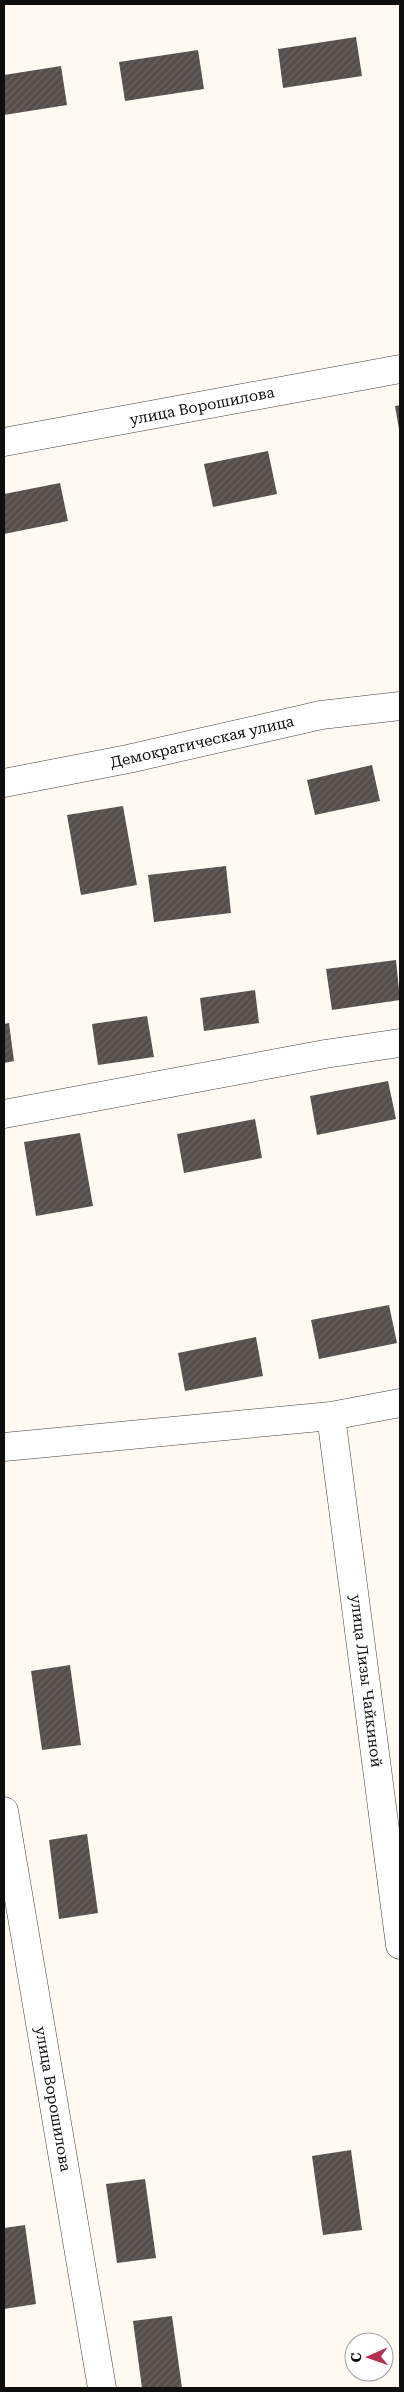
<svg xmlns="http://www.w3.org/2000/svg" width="404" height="2392" font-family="'Roboto Serif',serif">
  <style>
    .building { fill: url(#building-hatch) }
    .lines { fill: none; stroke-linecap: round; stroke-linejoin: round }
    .minor-casing { stroke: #414141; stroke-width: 29 }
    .minor { stroke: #fff; stroke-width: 28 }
    .labels { text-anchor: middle; stroke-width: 5; stroke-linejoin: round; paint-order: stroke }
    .street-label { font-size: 15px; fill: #0e0e0e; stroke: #fff }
  </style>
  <defs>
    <pattern id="building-hatch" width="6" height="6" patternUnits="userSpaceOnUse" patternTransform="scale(1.25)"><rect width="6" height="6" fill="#564e4b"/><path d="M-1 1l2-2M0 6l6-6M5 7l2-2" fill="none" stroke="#696361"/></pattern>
  </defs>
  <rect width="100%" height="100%" fill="#fef9f1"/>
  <path class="building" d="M356,37L362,76L283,88L278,49Z
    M198,50L204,89L125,101L119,62Z
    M61,66L67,105L4,115V75Z
    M400,405V429H399L395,406Z
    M268,451L277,494L213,507L204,464Z
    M60,483L68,521L4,534V494Z
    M372,765L380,801L315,815L307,780Z
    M123,806L137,885L81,895L67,815Z
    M226,866L231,913L154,922L148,875Z
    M396,960L400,1000L332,1010L326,969Z
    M255,990L259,1023L204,1031L200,998Z
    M147,1016L154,1057L98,1065L92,1024Z
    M9,1023L14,1061L4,1063V1024Z
    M388,1081L396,1119L317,1135L310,1096Z
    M255,1119L262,1158L184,1173L177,1134Z
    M80,1133L93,1206L36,1216L24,1142Z
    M389,1305L397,1343L319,1359L311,1320Z
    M256,1337L263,1376L185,1391L178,1353Z
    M70,1665L81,1745L42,1750L31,1671Z
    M87,1834L98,1913L59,1919L49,1840Z
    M351,2150L362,2230L323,2235L312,2156Z
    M145,2179L156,2258L117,2263L106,2184Z
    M25,2225L36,2304L4,2309V2228Z
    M172,2316L182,2388H142L133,2321Z"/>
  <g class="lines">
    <g class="minor-casing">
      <path id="minor" d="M4,442L400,369
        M4,783L128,759L321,715L400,706
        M4,1114L325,1054L400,1043
        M331,1416L400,1945
        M4,1447L331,1416L400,1403
        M4,1811L102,2388"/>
    </g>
    <use href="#minor" class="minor"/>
  </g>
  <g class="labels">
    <g class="street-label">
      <text transform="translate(202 406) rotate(-11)" y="5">улица Ворошилова</text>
      <text transform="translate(202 742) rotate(-13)" y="5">Демократическая улица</text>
      <text transform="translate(366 1681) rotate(83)" y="5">улица Лизы Чайкиной</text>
      <text transform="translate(53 2099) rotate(80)" y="5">улица Ворошилова</text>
    </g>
  </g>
  <rect width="404" height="2392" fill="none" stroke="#0e0e0e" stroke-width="10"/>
  <g transform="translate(369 2357) rotate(268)"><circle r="24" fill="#ffffff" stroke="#9f9f9f"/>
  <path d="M0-4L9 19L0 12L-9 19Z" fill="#b53050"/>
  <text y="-8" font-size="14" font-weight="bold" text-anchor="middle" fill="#0e0e0e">С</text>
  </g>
</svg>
